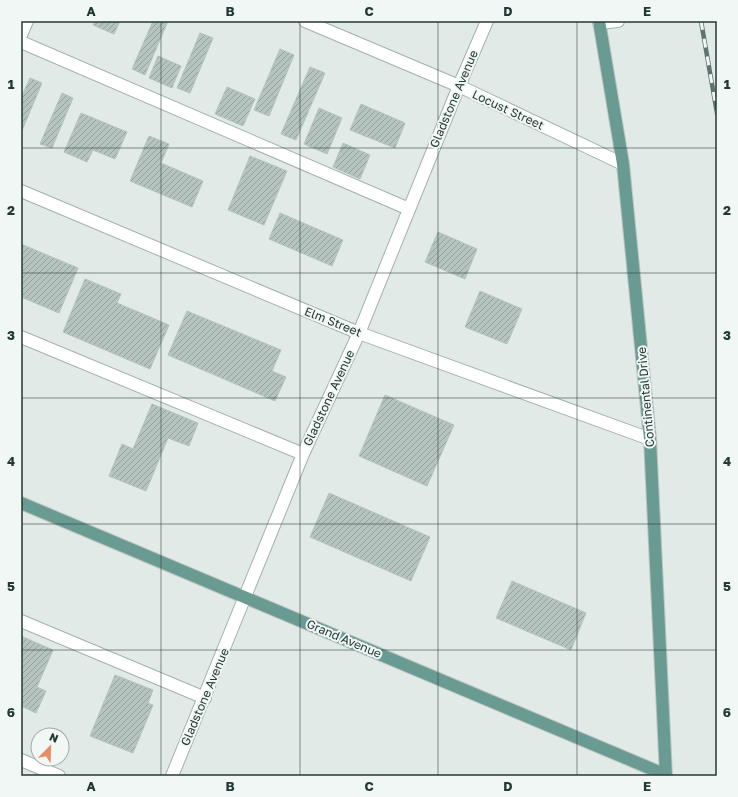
<svg xmlns="http://www.w3.org/2000/svg" width="738" height="797" font-family="'Golos Text',sans-serif">
  <style>
    .building { fill: url(#building-hatch); stroke: #b4c3be }
    .lines { fill: none; stroke-linecap: round; stroke-linejoin: round }
    .minor-casing { stroke: #a4b1ad; stroke-width: 14 }
    .major-casing { stroke: #bdc4c2; stroke-width: 14 }
    .minor { stroke: #fff; stroke-width: 12 }
    .major { stroke: #699b93; stroke-width: 12 }
    .rail-casing { stroke: #5d7470; stroke-width: 4.5 }
    .rail { stroke: #f1f7f4; stroke-width: 3; stroke-dasharray: 9; stroke-linecap: butt }
    .grid { fill: none; stroke: #233935; stroke-width: 1; stroke-opacity: 0.55 }
    .labels { text-anchor: middle; stroke-width: 4; stroke-linejoin: round; paint-order: stroke }
    .street-label { font-size: 12px; fill: #233935; stroke: #f1f7f4 }
    .neatline { fill: none; stroke: #233935; stroke-width: 1.5 }
    .grid-label { font-size: 13px; text-anchor: middle; font-weight: bold; fill: #233935 }
  </style>
  <defs>
    <pattern id="building-hatch" width="6" height="6" patternUnits="userSpaceOnUse"><rect width="6" height="6" fill="#b6c4c0"/><path d="M-1 1l2-2M0 6l6-6M5 7l2-2" fill="none" stroke="#94a09d"/></pattern>
  </defs>
  <rect width="100%" height="100%" fill="#e1eae6"/>
  <path class="building" d="M95,21H120L114,34L93,25Z
    M153,21H168L145,75L132,69Z
    M200,33L213,38L190,93L177,88Z
    M280,49L294,55L269,116L254,110Z
    M158,56L181,66L172,88L149,78Z
    M310,67L325,73L296,140L281,134Z
    M30,78L42,83L21,133V98Z
    M227,87L255,99L243,126L215,114Z
    M62,93L73,98L52,148L40,144Z
    M361,104L405,123L395,148L350,130Z
    M319,108L342,118L327,154L304,144Z
    M81,113L127,132L115,159L93,150L87,162L64,152Z
    M149,136L169,144L161,163L203,181L192,207L130,181Z
    M343,143L370,155L360,179L333,167Z
    M250,156L287,171L264,225L228,210Z
    M280,213L343,240L332,266L269,239Z
    M438,232L477,249L465,279L425,262Z
    M21,244L78,268L59,313L21,297Z
    M85,279L121,294L117,303L169,325L150,369L63,332Z
    M480,291L522,309L507,344L465,327Z
    M187,311L281,350L272,371L286,377L275,401L168,355Z
    M385,395L454,425L427,486L359,456Z
    M152,404L198,423L189,446L168,438L146,491L109,476L122,444L133,449Z
    M329,493L430,537L411,581L310,537Z
    M512,581L586,613L571,650L496,618Z
    M21,636L53,650L37,687L46,691L36,713L21,706Z
    M115,675L153,690L148,703L153,705L133,753L90,736Z"/>
  <g class="lines">
    <g class="minor-casing">
      <path id="minor" d="M305,21L459,86L623,164
        M599,23L618,21
        M21,35L27,21
        M21,42L409,209
        M21,191L359,333L650,439
        M21,337L303,454
        M21,621L205,698
        M21,760L59,776
        M172,776L303,454L359,333L459,86L487,21"/>
    </g>
    <g class="major-casing">
      <path id="major" d="M599,21L623,164L650,439L666,776
        M21,503L666,775"/>
    </g>
    <use href="#minor" class="minor"/>
    <use href="#major" class="major"/>
    <g class="rail-casing">
      <path id="rail" d="M701,21L717,113"/>
    </g>
    <use href="#rail" class="rail"/>
  </g>
  <path class="grid" d="M161,21V776M300,21V776M438,21V776M577,21V776M21,148H717M21,273H717M21,398H717M21,524H717M21,650H717"/>
  <g class="labels">
    <g class="street-label">
      <text transform="translate(454 99) rotate(-67)" y="4">Gladstone Avenue</text>
      <text transform="translate(508 110) rotate(25)" y="4">Locust Street</text>
      <text transform="translate(333 322) rotate(22)" y="4">Elm Street</text>
      <text transform="translate(646 397) rotate(-95)" y="4">Continental Drive</text>
      <text transform="translate(329 398) rotate(-65)" y="4">Gladstone Avenue</text>
      <text transform="translate(344 639) rotate(23)" y="4">Grand Avenue</text>
      <text transform="translate(205 697) rotate(-67)" y="4">Gladstone Avenue</text>
    </g>
  </g>
  <rect width="738" height="797" fill="none" stroke="#f1f7f4" stroke-width="44"/>
  <g transform="translate(50 747) rotate(23)"><circle r="19" fill="#f1f7f4" stroke="#9faba8"/>
  <path d="M0-3L7 15L0 10L-7 15Z" fill="#e48e64"/>
  <text y="-6" font-size="11" font-weight="bold" text-anchor="middle" fill="#233935">N</text>
  </g>
  <rect x="22" y="22" width="694" height="753" class="neatline"/>
  <g class="grid-label">
    <text x="91" y="16">A</text>
    <text x="230" y="16">B</text>
    <text x="369" y="16">C</text>
    <text x="508" y="16">D</text>
    <text x="647" y="16">E</text>
    <text x="11" y="89">1</text>
    <text x="727" y="89">1</text>
    <text x="11" y="215">2</text>
    <text x="727" y="215">2</text>
    <text x="11" y="340">3</text>
    <text x="727" y="340">3</text>
    <text x="11" y="466">4</text>
    <text x="727" y="466">4</text>
    <text x="11" y="591">5</text>
    <text x="727" y="591">5</text>
    <text x="11" y="717">6</text>
    <text x="727" y="717">6</text>
    <text x="91" y="791">A</text>
    <text x="230" y="791">B</text>
    <text x="369" y="791">C</text>
    <text x="508" y="791">D</text>
    <text x="647" y="791">E</text>
  </g>
</svg>
